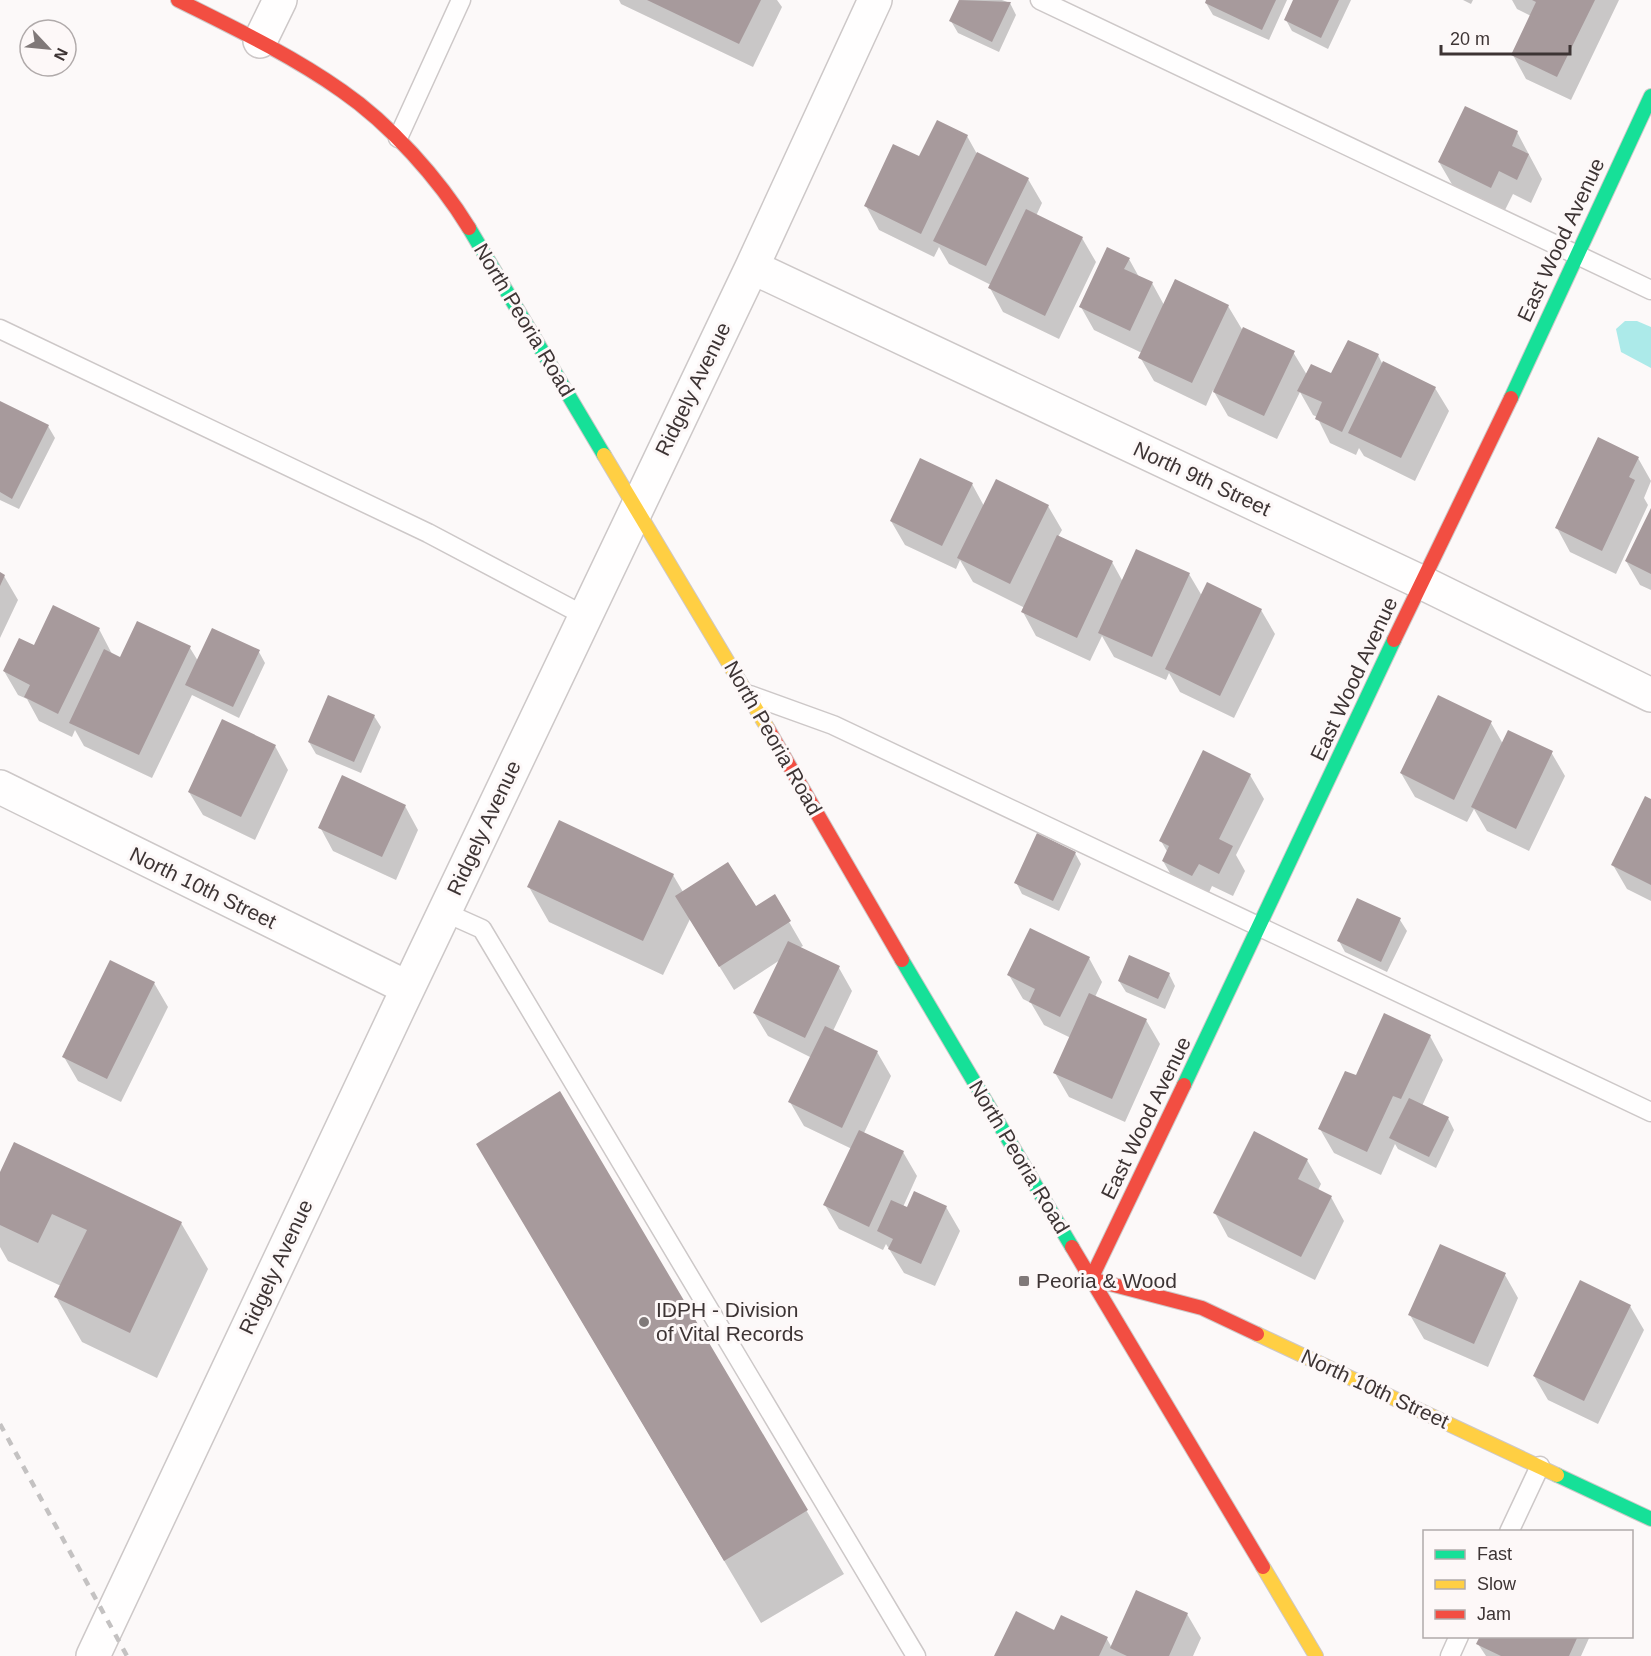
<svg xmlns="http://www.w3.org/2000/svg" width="1651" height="1656" font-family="Arial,sans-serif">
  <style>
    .water { fill: #aceae9 }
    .shadow { fill: #0003 }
    .building { fill: #a79a9c }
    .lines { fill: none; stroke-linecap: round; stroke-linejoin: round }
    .lane-casing { stroke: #cdc8c8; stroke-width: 21 }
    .street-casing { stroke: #cdc8c8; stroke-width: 36 }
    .fast-casing { stroke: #cdc8c8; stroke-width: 16 }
    .slow-casing { stroke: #cdc8c8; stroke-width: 16 }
    .jam-casing { stroke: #cdc8c8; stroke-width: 16 }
    .lane { stroke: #fffefe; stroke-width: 18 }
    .street { stroke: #fffefe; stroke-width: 33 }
    .fast { stroke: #16e098; stroke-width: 14 }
    .slow { stroke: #ffcf43; stroke-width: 14 }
    .jam { stroke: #f24e42; stroke-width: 14 }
    .rail { stroke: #c4c2c2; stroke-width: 4.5; stroke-dasharray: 8 8; stroke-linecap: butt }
    .poi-dot { fill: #807979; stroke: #fdf8f8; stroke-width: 2 }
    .labels { text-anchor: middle; stroke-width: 6; stroke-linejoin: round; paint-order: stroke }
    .street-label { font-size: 21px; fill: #3d3434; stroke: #fdf8f8 }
    .poi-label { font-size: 21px; fill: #3d3434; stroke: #fdf8f8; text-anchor: start }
  </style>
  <rect width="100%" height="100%" fill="#fcf9f9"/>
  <path class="water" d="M1625,321H1637L1651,327V368L1621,352L1616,329Z"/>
  <path class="shadow" d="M619,0H777L782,7L753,67L621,4Z
    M961,0H1002L1010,3L1016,15L999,52L958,33L951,21Z
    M1208,0H1287L1269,40L1213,15L1206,3Z
    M1295,0H1351L1328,49L1292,31L1286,20Z
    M1463,0H1473L1471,4Z
    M1512,0H1619L1571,100L1526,79L1513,55L1531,16L1517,9Z
    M1517,132L1542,179L1531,203L1513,194L1505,210L1453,186L1439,162Z
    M967,136L977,154L1028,179L1042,203L1036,216L1082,238L1096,262L1059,339L1003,312L990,288L991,285L949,264L939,247L934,257L879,230L866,206L920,158Z
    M1129,259L1139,277L1152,283L1164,305L1228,306L1243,331L1293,352L1307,375H1332L1378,355L1383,365L1435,388L1449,411L1415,481L1364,456L1359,448L1356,455L1330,443L1317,417L1313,415L1300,392L1277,439L1228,416L1213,390L1206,406L1154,381L1140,357L1142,353L1094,330L1081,307Z
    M0,402L48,426L55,438L19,509L0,500Z
    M1638,458L1651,481L1644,498L1648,505L1616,574L1570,552L1557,528Z
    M972,484L984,506H1048L1062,530L1058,537L1112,562L1123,582L1189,574L1202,596L1261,610L1275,634L1234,718L1180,692L1169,673L1166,680L1114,657L1102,636L1090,661L1036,636L1023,612L1025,608L973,582L960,560L956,569L905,545L891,521Z
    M1651,512V590L1640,585L1626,561Z
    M0,574L4,576L18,600L0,638Z
    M99,629L112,654L121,659L190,648L198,661L259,652L265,663L239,718L192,695L152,778L84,746L75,730L72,737L39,721L27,699L18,695L4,671L34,647Z
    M374,716L381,727L361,773L316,754L309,742Z
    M1491,723L1503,744L1551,752L1565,776L1529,851L1487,831L1474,809L1467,822L1415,797L1401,773Z
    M275,746L288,770L255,840L203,815L189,792Z
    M1250,775L1264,799L1236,855L1245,871L1233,896L1212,886L1206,899L1177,885L1163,861L1168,853L1161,841Z
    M1651,801V901L1627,889L1613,865Z
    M405,806L418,830L396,880L333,851L320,827Z
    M1075,853L1081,864L1059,911L1022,894L1016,882Z
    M673,875L683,892L755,908L774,896L803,946L799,948L839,968L852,991L833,1031L877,1052L891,1076L864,1133L903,1152L917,1176L903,1207L908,1209L946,1207L960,1231L935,1286L904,1273L886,1244L883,1250L839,1229L825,1205L852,1149L804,1126L790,1102L812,1058L768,1036L754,1013L780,960L734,990L690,919L663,975L549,922L529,887Z
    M1400,920L1407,931L1387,972L1345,952L1339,941Z
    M1089,958L1102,982L1095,997L1146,1020L1160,1044L1125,1122L1069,1097L1055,1073L1071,1038L1044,1025L1031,1003L1023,999L1009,975Z
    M1169,974L1175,986L1165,1009L1126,992L1119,981Z
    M154,983L168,1007L121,1102L78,1081L64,1057Z
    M1430,1036L1443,1060L1422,1106L1448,1118L1454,1130L1436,1168L1398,1149L1395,1144L1381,1175L1334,1153L1320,1129L1356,1077Z
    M559,1093L844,1574L761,1623L515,1208Z
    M15,1144L181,1223L208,1269L157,1378L82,1342L56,1297L61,1286L8,1261L0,1247V1176Z
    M1307,1160L1321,1184L1318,1190L1331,1197L1344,1221L1315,1280L1228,1237L1215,1213Z
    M1505,1275L1518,1298L1488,1367L1424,1339L1410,1315Z
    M1630,1306L1644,1330L1598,1424L1548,1400L1534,1376Z
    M1187,1614L1201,1638L1193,1656H996L1055,1632L1107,1639L1112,1648Z
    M1482,1636H1590L1581,1656H1486L1478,1644Z"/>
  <path class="building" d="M647,0H761L739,44Z
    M959,0L1011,2L992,42L949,21Z
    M1206,0H1276L1262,30L1205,3Z
    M1293,0H1339L1321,38L1284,20Z
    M1532,0H1595L1557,77L1511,55L1536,2Z
    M1465,106L1518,131L1512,146L1529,154L1517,180L1499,171L1491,188L1438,162Z
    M937,120L968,135L921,234L864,206L893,144L919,156Z
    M977,152L1029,178L986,266L933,241Z
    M1026,209L1083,237L1045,316L988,288Z
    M1107,247L1130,258L1124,269L1153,282L1130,331L1079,307Z
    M1175,279L1229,305L1192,383L1138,358Z
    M1243,327L1295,351L1264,416L1213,392Z
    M1348,340L1379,354L1342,432L1315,419L1322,402L1297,391L1311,364L1331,373Z
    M1383,361L1436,387L1401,458L1348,433Z
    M0,401L49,425L12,499L0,492Z
    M1598,437L1639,457L1629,477L1635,480L1602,551L1555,528Z
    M920,458L973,483L942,546L890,521Z
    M996,479L1049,505L1010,584L957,558Z
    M1651,508V574L1625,561Z
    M1057,535L1113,561L1077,638L1021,612Z
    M1136,549L1190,573L1152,657L1098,633Z
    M0,572L5,575L0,586Z
    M1207,582L1262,609L1220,696L1165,669Z
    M53,605L100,628L58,714L24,697L30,685L3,671L19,638L34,645Z
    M137,621L191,646L139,755L69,723L104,649L120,657Z
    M212,628L260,650L233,707L185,685Z
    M328,695L375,715L354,762L308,742Z
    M1438,695L1492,721L1454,800L1400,773Z
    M222,719L276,745L241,817L188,792Z
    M1508,730L1553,751L1516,829L1471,807Z
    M1203,750L1251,774L1219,839L1233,846L1219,874L1199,864L1192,876L1162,861L1169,846L1159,841Z
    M342,775L406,805L382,857L318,828Z
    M1645,796L1651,799V885L1611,865Z
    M559,820L674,874L643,941L527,887Z
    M1037,833L1076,852L1053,901L1014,883Z
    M728,862L756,906L775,894L791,921L719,967L675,896Z
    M1357,898L1401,918L1381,962L1337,941Z
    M1030,928L1090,957L1060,1017L1029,1002L1035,989L1007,975Z
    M788,941L840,966L805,1038L753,1013Z
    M1129,955L1170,973L1158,999L1118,981Z
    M110,960L155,982L107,1079L62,1057Z
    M1089,993L1147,1019L1112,1099L1053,1073Z
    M1384,1013L1431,1035L1401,1099L1393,1096L1367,1152L1318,1129L1345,1071L1356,1075Z
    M825,1026L878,1051L842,1128L788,1102Z
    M560,1091L808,1510L724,1561L476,1144Z
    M1409,1098L1449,1117L1429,1157L1389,1138Z
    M859,1130L904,1151L869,1227L823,1205Z
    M1254,1131L1308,1159L1298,1179L1332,1196L1301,1257L1213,1213Z
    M14,1142L182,1222L130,1333L54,1297L87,1230L52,1214L38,1243L0,1225V1172Z
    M914,1191L947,1206L921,1264L888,1249L893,1239L877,1231L891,1200L907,1207Z
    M1440,1244L1506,1273L1474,1344L1408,1315Z
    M1580,1280L1631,1305L1584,1401L1533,1376Z
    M1136,1590L1188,1613L1169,1656H1127L1110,1648Z
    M1016,1611L1054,1630L1061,1615L1108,1637L1099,1656H994Z
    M1480,1636H1578L1569,1656H1501L1476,1644Z"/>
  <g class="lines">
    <g class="lane-casing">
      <path id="lane" d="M1040,0L1651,290
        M398,138L461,0
        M0,329L428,533L585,616
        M750,695L833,725L1651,1112
        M444,912L482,929L916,1656
        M1509,1532L1540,1466
        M1450,1656L1459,1636"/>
    </g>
    <g class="street-casing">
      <path id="street" d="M260,41L280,0
        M752,267L1423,583L1651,695
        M0,787L408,988
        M93,1656L400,1005L752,267L875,0"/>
    </g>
    <g class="fast-casing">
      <path id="fast" d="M469,228L604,455
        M1511,398L1651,96
        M902,960L1072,1247
        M1184,1085L1394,640
        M1557,1475L1651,1519"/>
    </g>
    <g class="slow-casing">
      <path id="slow" d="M604,455L768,729
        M1257,1334L1557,1475
        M1263,1567L1316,1656"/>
    </g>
    <g class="jam-casing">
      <path id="jam" d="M178,0C234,28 291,55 342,91C390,124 439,179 469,228
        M1394,640L1511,398
        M768,729L902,960
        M1184,1085L1091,1279L1202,1308L1257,1334
        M1072,1247L1263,1567"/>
    </g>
    <use href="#lane" class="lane"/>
    <use href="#street" class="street"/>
    <use href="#fast" class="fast"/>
    <use href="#slow" class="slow"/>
    <use href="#jam" class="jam"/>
    <path class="rail" d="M0,1424L127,1656"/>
  </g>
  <g class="poi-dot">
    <rect x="1018" y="1275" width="12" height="12" rx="3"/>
    <circle cx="644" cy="1322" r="6"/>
  </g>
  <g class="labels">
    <g class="street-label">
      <text transform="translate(1561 240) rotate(-65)" y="7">East Wood Avenue</text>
      <text transform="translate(524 320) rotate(59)" y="7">North Peoria Road</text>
      <text transform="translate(693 389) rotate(-64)" y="7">Ridgely Avenue</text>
      <text transform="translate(1202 479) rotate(25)" y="7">North 9th Street</text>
      <text transform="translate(1354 679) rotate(-65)" y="7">East Wood Avenue</text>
      <text transform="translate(773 738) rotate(60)" y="7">North Peoria Road</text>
      <text transform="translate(484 828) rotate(-65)" y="7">Ridgely Avenue</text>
      <text transform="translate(203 888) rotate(26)" y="7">North 10th Street</text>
      <text transform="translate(1146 1118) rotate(-64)" y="7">East Wood Avenue</text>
      <text transform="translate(1019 1157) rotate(59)" y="7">North Peoria Road</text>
      <text transform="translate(276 1267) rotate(-65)" y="7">Ridgely Avenue</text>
      <text transform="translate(1375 1389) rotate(25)" y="7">North 10th Street</text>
    </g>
    <g class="poi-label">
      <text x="1036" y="1288">Peoria &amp; Wood</text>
      <text x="656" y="1317">IDPH - Division<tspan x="656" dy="24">of Vital Records</tspan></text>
    </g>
  </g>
  <rect x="1423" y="1530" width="210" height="108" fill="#fdf8f8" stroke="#b0aaaa" stroke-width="1.5"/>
  <rect x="1435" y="1550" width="30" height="9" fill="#16e098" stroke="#b0aaaa" stroke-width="1.5"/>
  <text x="1477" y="1560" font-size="18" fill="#3d3434">Fast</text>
  <rect x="1435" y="1580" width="30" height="9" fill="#ffcf43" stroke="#b0aaaa" stroke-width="1.5"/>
  <text x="1477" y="1590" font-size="18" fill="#3d3434">Slow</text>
  <rect x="1435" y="1610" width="30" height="9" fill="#f24e42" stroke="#b0aaaa" stroke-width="1.5"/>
  <text x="1477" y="1620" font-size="18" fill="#3d3434">Jam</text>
  <g transform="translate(48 48) rotate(116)"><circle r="28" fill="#fdf8f8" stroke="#b0aaaa" stroke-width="1.5"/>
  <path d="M0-4.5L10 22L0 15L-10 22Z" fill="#807979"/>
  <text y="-9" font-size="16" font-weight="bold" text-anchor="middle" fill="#3d3434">N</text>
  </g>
  <path d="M1441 45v9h129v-9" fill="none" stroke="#3d3434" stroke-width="3"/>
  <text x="1450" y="45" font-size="18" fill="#3d3434" stroke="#fdf8f8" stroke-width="4.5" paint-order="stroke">20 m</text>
</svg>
